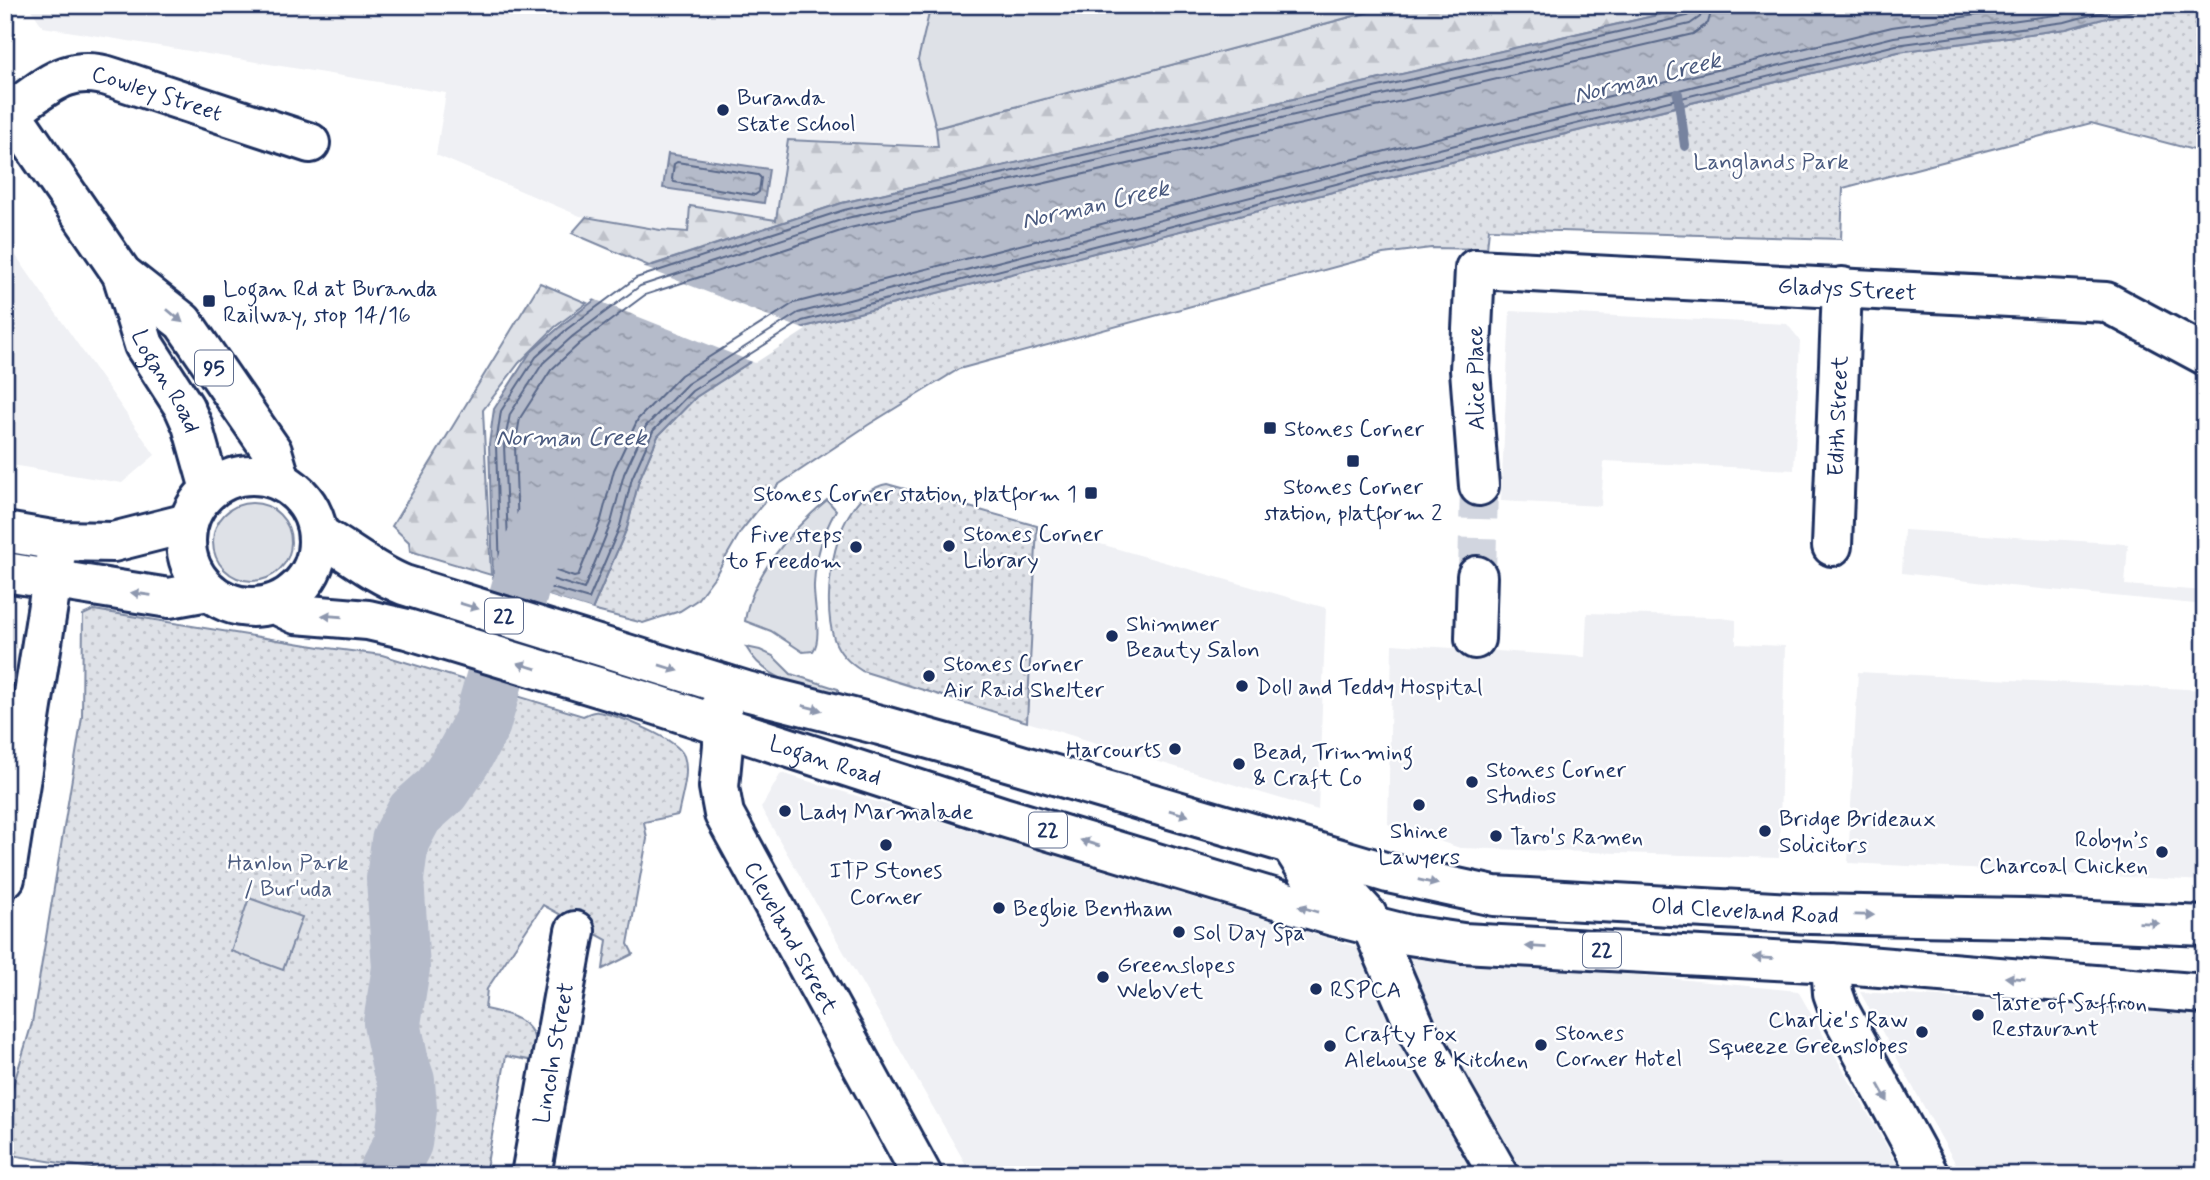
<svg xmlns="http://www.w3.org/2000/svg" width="2210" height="1180" font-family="Mynerve,sans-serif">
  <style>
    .built { fill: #eff0f4 }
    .forest { fill: url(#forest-firs); stroke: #7c88a2; stroke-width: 2 }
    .park { fill: url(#park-dots); stroke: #7c88a2; stroke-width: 2 }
    .garden { fill: #dee1e7; stroke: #7c88a2; stroke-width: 2 }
    .water { fill: url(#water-ripples); stroke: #77839f; stroke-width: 2 }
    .pier { fill: #fff }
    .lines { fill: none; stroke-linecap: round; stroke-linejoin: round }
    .shore { stroke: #596789; stroke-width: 2 }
    .stream { stroke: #77839f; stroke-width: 10 }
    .river { stroke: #b5bbca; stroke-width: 58 }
    .minor-tunnel { stroke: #d1d5df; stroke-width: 38; stroke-dasharray: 38 19; stroke-linecap: butt }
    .minor-casing { stroke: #1b2f5e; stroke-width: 44 }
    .tertiary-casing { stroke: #1b2f5e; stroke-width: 44 }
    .primary-casing { stroke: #1b2f5e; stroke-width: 44 }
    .trunk-casing { stroke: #1b2f5e; stroke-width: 44 }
    .minor { stroke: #fff; stroke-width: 38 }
    .tertiary { stroke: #fff; stroke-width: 38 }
    .primary { stroke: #fff; stroke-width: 38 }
    .trunk { stroke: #fff; stroke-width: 38 }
    .oneway { fill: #8d97ae }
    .poi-dot { fill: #1b2f5e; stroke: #fff; stroke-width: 2.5 }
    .labels { text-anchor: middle; stroke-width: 5; stroke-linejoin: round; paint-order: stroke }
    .shield { fill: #fff; stroke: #5f6d8e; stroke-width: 2 }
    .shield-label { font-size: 21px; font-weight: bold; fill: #1b2f5e }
    .street-label { font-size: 23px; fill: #1b2f5e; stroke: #fff }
    .poi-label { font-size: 23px; fill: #1b2f5e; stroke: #fff; text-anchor: start }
    .park-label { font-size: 23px; fill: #4c5c80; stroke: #fff }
    .water-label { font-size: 24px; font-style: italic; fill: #49597e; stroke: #fff }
  </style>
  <defs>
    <pattern id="forest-firs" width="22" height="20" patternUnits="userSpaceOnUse" patternTransform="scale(1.75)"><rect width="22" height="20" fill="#dee1e7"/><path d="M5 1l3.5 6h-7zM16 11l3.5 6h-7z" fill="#bec1c9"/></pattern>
    <pattern id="park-dots" width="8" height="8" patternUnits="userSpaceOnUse" patternTransform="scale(1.75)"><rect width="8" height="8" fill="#dee1e7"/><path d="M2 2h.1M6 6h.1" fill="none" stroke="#bec1c9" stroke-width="1.8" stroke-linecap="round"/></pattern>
    <pattern id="water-ripples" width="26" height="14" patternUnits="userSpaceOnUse" patternTransform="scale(1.75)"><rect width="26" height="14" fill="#b5bbca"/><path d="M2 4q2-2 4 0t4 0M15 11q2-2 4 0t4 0" fill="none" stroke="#9298a7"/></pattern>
  </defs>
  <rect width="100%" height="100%" fill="#fff"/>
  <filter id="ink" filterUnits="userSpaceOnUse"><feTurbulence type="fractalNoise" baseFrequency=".0143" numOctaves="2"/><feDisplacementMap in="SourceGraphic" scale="14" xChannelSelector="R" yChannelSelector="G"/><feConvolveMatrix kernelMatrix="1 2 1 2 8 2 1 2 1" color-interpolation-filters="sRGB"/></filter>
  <g filter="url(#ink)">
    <path class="built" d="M28,5H1397L936,128L938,147L788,140L777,220L691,206L688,232L660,230L580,216L436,155L446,93L43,27Z
      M5,240L155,455L122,483L5,464Z
      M1510,311L1787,324L1800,340L1794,470L1604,461L1601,506L1501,501Z
      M1037,526L1326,608L1318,810L1027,722Z
      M1904,530L2128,544L2125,585L2205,591V605L2010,586L1902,573Z
      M1587,613L1713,617L1736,620V644L1785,646L1779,858L1460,848L1388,824L1392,644L1585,657Z
      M1858,672L2205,690V881L1848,863Z
      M781,773L1356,947L1798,991L1903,1175H972L761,808Z
      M1860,992L2205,1014V1175H1962Z"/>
    <path class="forest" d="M1395,5H1701L842,203L649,266L572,233L586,217L660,230L688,232L690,206L776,220L788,140L938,147L936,128Z
      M540,283L587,303L555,327L519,363L483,410L491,575L410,551L409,542L392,526Z"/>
    <path class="park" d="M2154,5H2205V153L2091,123L1843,188L1841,239L1489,229L1487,249L1431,248L1383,254L959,369L868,425L778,485L741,531L715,576L697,600L680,611L643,623L592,610L627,528L639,480L658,436L696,397L804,327L1415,171L1898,52L2066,29Z
      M887,484L1037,526L1027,722L862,671C849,663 839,654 834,639C820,598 834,493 887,484Z
      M94,610L320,647L382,655L583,716C588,714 593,711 598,712C617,715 677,738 684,756C690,773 681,798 678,815L644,822L647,839L628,944L633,954L603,969L607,940L543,905L487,989L485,1009C515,1015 542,1023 535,1061L506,1056L485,1175H133L5,1154V1113L32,1023L82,717L83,615Z"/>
    <path class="garden" d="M931,5H1395L936,128L918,60Z
      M827,500L836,510C823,533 815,559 814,585C813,602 823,639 813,651L803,652L771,631L745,621C751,576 793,528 827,500Z
      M213 542a39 39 0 1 1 78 0a39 39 0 1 1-78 0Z
      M746,647L760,650L773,656L791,674L838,689V697C804,686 765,681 746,647Z
      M249,898L302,917L283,970L231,951Z"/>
    <path class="water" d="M1701,5H2154L2066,29L1898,52L1415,171L804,327L696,397L658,436L639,480L627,528L592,610L493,579L489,444L494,409L530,353L563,324L632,272L842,203Z
      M668,154L769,169L764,203L663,188Z"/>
    <path class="pier" d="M640,266L787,323L806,330L755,363L591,298L630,269Z
      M490,578L514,585L596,611L591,613L492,583Z"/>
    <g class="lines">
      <path class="shore" d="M1694,5L1693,12L1687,16L844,210L636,278L567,329L536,357L501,411L496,445L500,573L589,599L620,526L632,478L653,431L692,391L802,321L1414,164L1896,45L2065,22L2127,5
        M1703,5L1700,17L1690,24L847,218L640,286L573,336L543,363L510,414L504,445L509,566L584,589L611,523L624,474L646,426L687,384L798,313L1411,156L1894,37L2063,14L2094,5
        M1713,5L1708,23L1693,34L850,228L645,295L579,344L551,370L520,418L515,446L519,558L574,577L578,576L601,520L614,470L638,419L681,375L794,303L1409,145L1892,27L2047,5
        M677,162L758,175L761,178L759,192L755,195L674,182L672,179L674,164Z"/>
      <path class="stream" d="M1678,94L1685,146"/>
      <path class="river" d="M386,1175L403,1143L408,1110L406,1081L400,1063L392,1023L401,968L395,879L400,841L415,813L441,790L463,758L482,723L532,547L550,513"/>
      <path class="minor-tunnel" d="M1477,576L1479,486"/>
      <g class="minor-casing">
        <g id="minor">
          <path id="s1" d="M10,112C47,87 67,62 114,78L310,143"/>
          <path id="s2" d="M1479,486L1470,370L1475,269L2106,302L2205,355"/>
          <path id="s3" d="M1832,546L1842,287"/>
          <path d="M1475,639L1477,576"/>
          <path id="s4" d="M722,684L723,745L719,787L724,814L922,1175"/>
          <path d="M1291,845L1310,875L1335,884L1347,893L1367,915L1416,1029L1499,1175"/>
          <path d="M1831,963L1833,993L1839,1010L1929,1175"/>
          <path id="s5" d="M531,1175L575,931"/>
        </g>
      </g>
      <g class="tertiary-casing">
        <path id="tertiary" d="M5,878L58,541"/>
      </g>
      <g class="primary-casing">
        <g id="primary">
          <path d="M5,104L122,274L183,322L272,451L281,481"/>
          <path id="s6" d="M122,274L144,345L184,407L192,425L210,489"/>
        </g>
      </g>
      <g class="trunk-casing">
        <g id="trunk">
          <circle cx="252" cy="541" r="66"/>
          <path d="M5,532L58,541L113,542L188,523"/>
          <path id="s7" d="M319,535C348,551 373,573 404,585L746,691L880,725L997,758L1388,873L1494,896L1810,914L2022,918L2205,926"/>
          <path d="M5,572L169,598L208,591"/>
          <path id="s8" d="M275,604L296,614L368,620L407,629L654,704L1003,817L1333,916L1409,935L1463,943L1831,963L2205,994"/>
        </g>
      </g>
      <use href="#minor" class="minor"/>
      <use href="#tertiary" class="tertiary"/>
      <use href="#primary" class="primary"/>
      <use href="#trunk" class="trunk"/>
    </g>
    <defs><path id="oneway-solid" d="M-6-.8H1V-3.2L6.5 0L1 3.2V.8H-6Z" transform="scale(1.75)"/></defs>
    <g class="oneway">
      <use href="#oneway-solid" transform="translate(175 316) rotate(40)"/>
      <use href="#oneway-solid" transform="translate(141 594) rotate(-172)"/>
      <use href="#oneway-solid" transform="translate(469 606) rotate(17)"/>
      <use href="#oneway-solid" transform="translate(332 616) rotate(-176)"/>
      <use href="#oneway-solid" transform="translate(527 666) rotate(-163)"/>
      <use href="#oneway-solid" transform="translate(669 668) rotate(17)"/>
      <use href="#oneway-solid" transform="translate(812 708) rotate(14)"/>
      <use href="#oneway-solid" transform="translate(1179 813) rotate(16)"/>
      <use href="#oneway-solid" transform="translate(1090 843) rotate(-163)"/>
      <use href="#oneway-solid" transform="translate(1428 882) rotate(13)"/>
      <use href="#oneway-solid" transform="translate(1308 909) rotate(-163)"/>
      <use href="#oneway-solid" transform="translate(1864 915) rotate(1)"/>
      <use href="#oneway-solid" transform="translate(2149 923) rotate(2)"/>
      <use href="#oneway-solid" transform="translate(1536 947) rotate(-177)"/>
      <use href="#oneway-solid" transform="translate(1763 958) rotate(-177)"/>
      <use href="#oneway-solid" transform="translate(2015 978) rotate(-175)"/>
      <use href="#oneway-solid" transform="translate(1883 1093) rotate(61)"/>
    </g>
  </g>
  <g class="poi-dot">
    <circle cx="723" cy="110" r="7"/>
    <rect x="202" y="294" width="14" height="14" rx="3.5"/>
    <rect x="1263" y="421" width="14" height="14" rx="3.5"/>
    <rect x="1346" y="454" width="14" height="14" rx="3.5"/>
    <rect x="1084" y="486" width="14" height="14" rx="3.5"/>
    <circle cx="949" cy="546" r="7"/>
    <circle cx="856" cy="547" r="7"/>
    <circle cx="1112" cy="636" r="7"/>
    <circle cx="929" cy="676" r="7"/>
    <circle cx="1242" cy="686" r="7"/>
    <circle cx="1175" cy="749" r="7"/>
    <circle cx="1239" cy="764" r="7"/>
    <circle cx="1472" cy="782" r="7"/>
    <circle cx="1419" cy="805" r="7"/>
    <circle cx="785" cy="811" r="7"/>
    <circle cx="1765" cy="831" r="7"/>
    <circle cx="1496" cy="836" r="7"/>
    <circle cx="886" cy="845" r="7"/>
    <circle cx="2162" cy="852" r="7"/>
    <circle cx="999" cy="908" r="7"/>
    <circle cx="1179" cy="932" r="7"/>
    <circle cx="1103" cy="977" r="7"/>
    <circle cx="1316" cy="989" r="7"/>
    <circle cx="1978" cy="1015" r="7"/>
    <circle cx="1922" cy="1032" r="7"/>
    <circle cx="1541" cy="1045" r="7"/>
    <circle cx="1330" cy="1046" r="7"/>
  </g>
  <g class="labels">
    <g class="shield">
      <rect x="195" y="350.5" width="38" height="35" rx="5"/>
      <rect x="485" y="598.5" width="38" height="35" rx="5"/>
      <rect x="1029" y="812.5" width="38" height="35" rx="5"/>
      <rect x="1583" y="932.5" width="38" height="35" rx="5"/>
    </g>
    <g class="shield-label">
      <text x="214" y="375">95</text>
      <text x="504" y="623">22</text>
      <text x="1048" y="837">22</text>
      <text x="1602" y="957">22</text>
    </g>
    <g class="street-label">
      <text dy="8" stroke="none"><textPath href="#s1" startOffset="161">Cowley Street</textPath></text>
      <text dy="8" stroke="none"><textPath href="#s2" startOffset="590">Gladys Street</textPath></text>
      <text transform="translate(1475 378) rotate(-91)" y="8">Alice Place</text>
      <text dy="8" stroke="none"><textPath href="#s6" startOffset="117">Logan Road</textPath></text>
      <text dy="8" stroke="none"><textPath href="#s3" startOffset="130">Edith Street</textPath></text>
      <text dy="8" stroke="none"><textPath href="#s8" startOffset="574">Logan Road</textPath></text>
      <text dy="8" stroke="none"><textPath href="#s7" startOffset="1484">Old Cleveland Road</textPath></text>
      <text dy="8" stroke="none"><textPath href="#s4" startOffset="271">Cleveland Street</textPath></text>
      <text dy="8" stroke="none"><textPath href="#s5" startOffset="124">Lincoln Street</textPath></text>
    </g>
    <g class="poi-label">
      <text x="737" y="105">Buranda<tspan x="737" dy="26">State School</tspan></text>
      <text x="223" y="296">Logan Rd at Buranda<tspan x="223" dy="26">Railway, stop 14/16</tspan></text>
      <text x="1284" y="436">Stones Corner</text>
      <text x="1353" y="494" text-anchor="middle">Stones Corner<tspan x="1353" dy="26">station, platform 2</tspan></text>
      <text x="1077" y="501" text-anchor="end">Stones Corner station, platform 1</text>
      <text x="963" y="541">Stones Corner<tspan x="963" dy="26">Library</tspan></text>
      <text x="842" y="542" text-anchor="end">Five steps<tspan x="842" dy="26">to Freedom</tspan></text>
      <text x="1126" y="631">Shimmer<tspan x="1126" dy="26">Beauty Salon</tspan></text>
      <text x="943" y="671">Stones Corner<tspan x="943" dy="26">Air Raid Shelter</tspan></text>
      <text x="1256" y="694">Doll and Teddy Hospital</text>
      <text x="1161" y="757" text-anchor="end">Harcourts</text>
      <text x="1253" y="759">Bead, Trimming<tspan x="1253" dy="26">&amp; Craft Co</tspan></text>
      <text x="1486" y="777">Stones Corner<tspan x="1486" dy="26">Studios</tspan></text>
      <text x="799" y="819">Lady Marmalade</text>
      <text x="1779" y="826">Bridge Brideaux<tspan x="1779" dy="26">Solicitors</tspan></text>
      <text x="1419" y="838" text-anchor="middle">Shine<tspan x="1419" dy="26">Lawyers</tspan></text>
      <text x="1510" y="844">Taro's Ramen</text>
      <text x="2148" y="847" text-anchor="end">Robyn’s<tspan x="2148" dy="26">Charcoal Chicken</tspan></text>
      <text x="886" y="878" text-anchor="middle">ITP Stones<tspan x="886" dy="26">Corner</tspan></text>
      <text x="1013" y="916">Begbie Bentham</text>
      <text x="1193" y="940">Sol Day Spa</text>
      <text x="1117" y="972">Greenslopes<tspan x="1117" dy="26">WebVet</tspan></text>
      <text x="1330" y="997">RSPCA</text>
      <text x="1992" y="1010">Taste of Saffron<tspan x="1992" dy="26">Restaurant</tspan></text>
      <text x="1908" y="1027" text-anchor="end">Charlie's Raw<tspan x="1908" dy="26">Squeeze Greenslopes</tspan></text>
      <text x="1555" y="1040">Stones<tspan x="1555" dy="26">Corner Hotel</tspan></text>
      <text x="1344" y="1041">Crafty Fox<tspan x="1344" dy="26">Alehouse &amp; Kitchen</tspan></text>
    </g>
    <g class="park-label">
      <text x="1771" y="169">Langlands Park</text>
      <text x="288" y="870">Hanlon Park<tspan x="288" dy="26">/ Bur'uda</tspan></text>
    </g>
    <g class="water-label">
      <text transform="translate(1647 77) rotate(-14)" y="8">Norman Creek</text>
      <text transform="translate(1095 204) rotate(-13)" y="8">Norman Creek</text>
      <text x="571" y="445">Norman Creek</text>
    </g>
  </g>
  <rect width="2210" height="1180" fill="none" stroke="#fff" stroke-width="28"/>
  <rect x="14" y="14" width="2182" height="1152" fill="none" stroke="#1b2f5e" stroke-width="2.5" filter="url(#ink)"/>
</svg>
